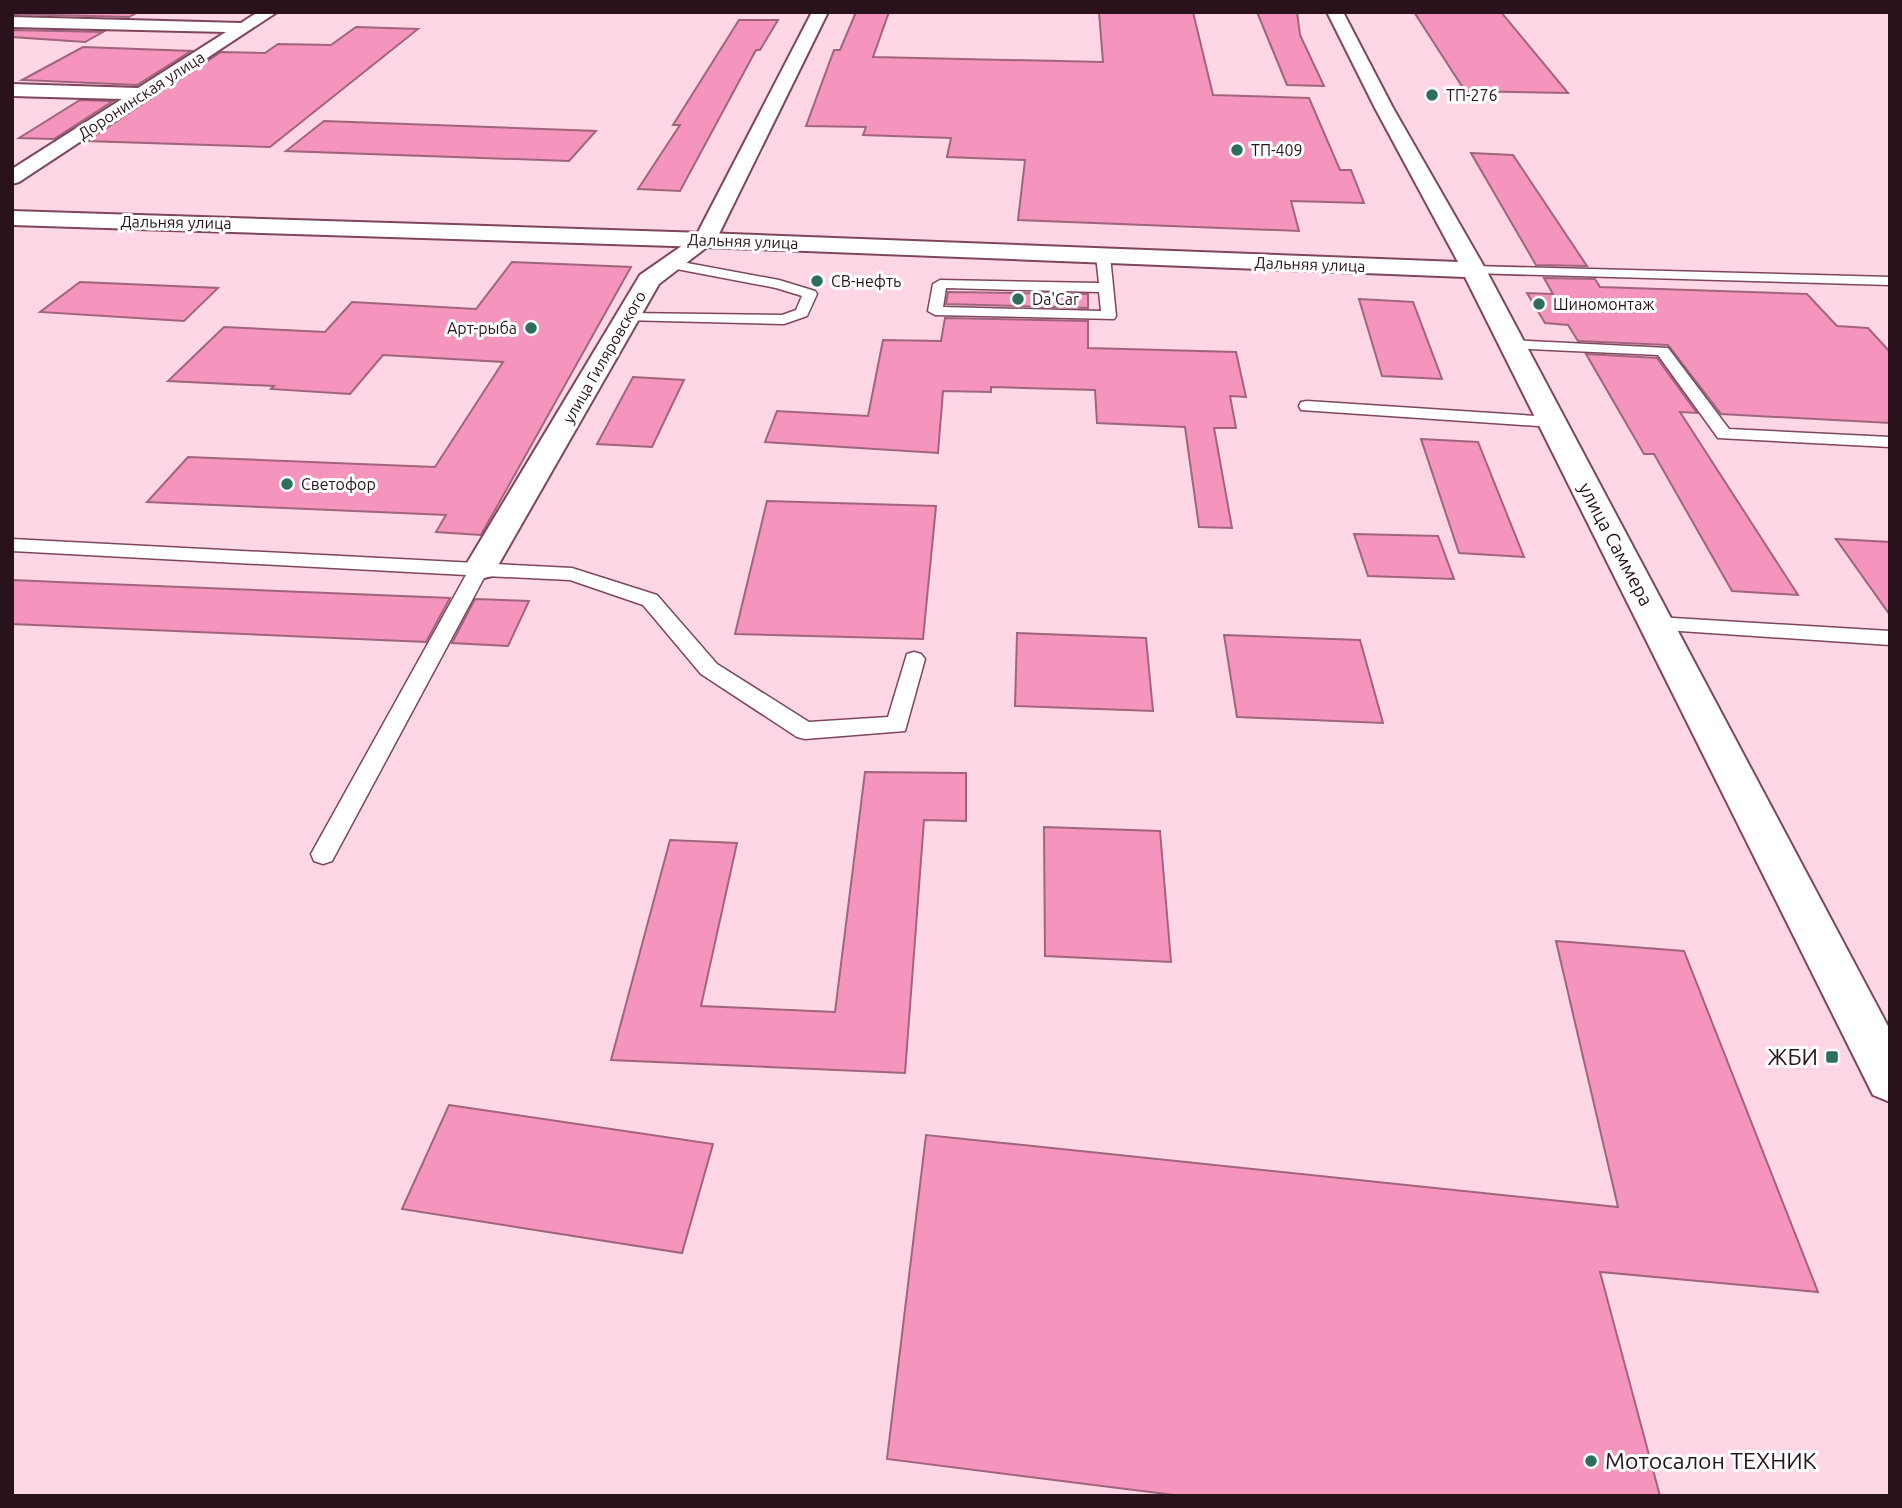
<svg xmlns="http://www.w3.org/2000/svg" width="1902" height="1508" font-family="Ubuntu,sans-serif">
  <style>
    .building { fill: #f594bd; stroke: #a0657d; stroke-width: 2 }
    .lines { fill: none; stroke-linecap: round; stroke-linejoin: round }
    .service-casing { stroke: #7e465e; stroke-width: 3 }
    .minor-casing { stroke: #7e465e; stroke-width: 4 }
    .tertiary-casing { stroke: #7e465e; stroke-width: 4 }
    .service { fill: #fff; fill-rule: evenodd }
    .minor { fill: #fff; fill-rule: evenodd }
    .tertiary { fill: #fff; fill-rule: evenodd }
    .poi-dot { fill: #2d6e5e; stroke: #fff; stroke-width: 2.5 }
    .labels { text-anchor: middle; stroke-width: 6; stroke-linejoin: round; paint-order: stroke }
    .far-street-label { font-size: 16px; fill: #29121c; stroke: #fff }
    .far-poi-label { font-size: 16px; fill: #29121c; stroke: #fff; text-anchor: start }
    .street-label { font-size: 19px; fill: #29121c; stroke: #fff }
    .near-poi-label { font-size: 23px; fill: #29121c; stroke: #fff; text-anchor: end }
  </style>
  <rect width="100%" height="100%" fill="#ffd6e5"/>
  <path class="building" d="M12,12H138L129,17L12,14Z
    M856,12H889L873,57L1103,62L1099,12H1193L1213,95L1309,98L1340,170H1351L1364,203L1291,201L1299,231L1018,220L1025,160L947,157L951,138L863,135L866,127L806,126L834,50H840Z
    M1257,12H1297L1300,35L1324,86L1287,85Z
    M1414,12H1501L1568,93L1465,91Z
    M739,20H778L760,50H756L680,191L638,189L680,125H673Z
    M356,27L418,29L270,147L87,141L221,52L265,53L278,44L331,45Z
    M12,30L103,32L85,42L12,37Z
    M83,47L191,51L137,85L22,80Z
    M80,100L113,101L54,139L19,138Z
    M324,121L596,131L569,161L286,151Z
    M1471,153L1513,155L1587,266L1536,265Z
    M512,262L631,267L481,535L436,532L446,515L147,502L188,457L435,467L503,362L383,355L350,394L271,389L274,386L168,381L224,327L325,332L352,302L476,309Z
    M1544,278L1595,279L1600,287L1807,294L1837,326L1868,328L1890,352V423L1721,414L1668,345L1578,341L1568,325L1545,323L1527,293L1553,294Z
    M80,282L218,288L184,321L40,312Z
    M948,292L1088,294V308L946,304Z
    M1359,299L1413,302L1442,379L1382,376Z
    M945,318L1088,321V348L1236,352L1246,397L1230,396L1236,428H1214L1232,528L1199,527L1185,427L1097,423L1095,390L991,387V392L943,391L938,453L765,442L777,411L868,416L883,340L941,341Z
    M1586,354L1657,358L1697,413L1680,412L1798,595L1732,591L1654,454H1644Z
    M633,377L684,380L652,447L597,444Z
    M1421,439L1478,442L1524,557L1459,553Z
    M767,501L936,506L923,639L735,634Z
    M1354,534L1438,536L1454,579L1368,576Z
    M1836,539L1890,542V615Z
    M12,580L58,582L450,598L426,642L12,624Z
    M475,599L529,601L508,646L452,643Z
    M1017,633L1146,638L1153,711L1015,706Z
    M1224,635L1360,640L1383,723L1237,717Z
    M865,772L966,773V821L924,820L905,1073L611,1060L670,840L737,843L701,1006L835,1012Z
    M1044,827L1160,831L1171,962L1045,956Z
    M1556,941L1684,951L1818,1292L1600,1272L1660,1496H1182L887,1459L926,1135L1618,1207Z
    M449,1105L713,1144L682,1253L402,1209Z"/>
  <g class="lines">
    <g class="service-casing">
      <path id="service" d="M1103,252L1110,256L1116,316L1114,319L935,315L928,311L933,284L940,280L1099,283L1096,256ZM946,288L1099,292L1101,311L943,307Z
        M671,260L779,280L815,291L817,294L807,316L784,324L622,320L620,317L622,314L627,313L782,315L796,310L802,296L776,288L666,267V261Z
        M1474,266L1890,277V285L1469,273V267Z
        M1511,340L1668,348L1729,429L1890,437V447L1718,438L1658,355L1506,348L1503,345L1506,342Z
        M1307,401L1552,417L1560,422L1552,427L1301,410L1299,406L1301,402Z
        M12,539L572,568L657,595L717,664L809,722L888,717L907,654L914,652L921,654L925,659L905,731L805,739L797,737L701,674L643,605L570,580L485,576L332,861L323,864L314,861L311,854L466,575L12,551Z
        M1657,617L1890,631V645L1650,629L1647,624L1650,619Z"/>
    </g>
    <g class="minor-casing">
      <path id="minor" d="M258,12H277L19,182L12,184V169L122,99L12,96V84L138,88L226,32L12,27V17L241,23Z
        M812,12H828L716,240L659,284L492,576L480,579L468,576L464,568L640,275L696,236Z"/>
    </g>
    <g class="tertiary-casing">
      <path id="tertiary" d="M1327,12H1343L1393,108L1486,270L1890,1030V1102L1873,1095L1465,277L705,247L12,225V211L705,233L1458,262L1375,108Z"/>
    </g>
    <use href="#service" class="service"/>
    <use href="#minor" class="minor"/>
    <use href="#tertiary" class="tertiary"/>
  </g>
  <g class="poi-dot">
    <circle cx="1432" cy="95" r="7"/>
    <circle cx="1237" cy="150" r="7"/>
    <circle cx="817" cy="281" r="7"/>
    <circle cx="1018" cy="299" r="7"/>
    <circle cx="1539" cy="304" r="7"/>
    <circle cx="531" cy="328" r="7"/>
    <circle cx="287" cy="484" r="7"/>
    <rect x="1825" y="1050" width="14" height="14" rx="3.5"/>
    <circle cx="1591" cy="1461" r="7"/>
  </g>
  <g class="labels">
    <g class="far-street-label">
      <text transform="translate(141 95) rotate(-33)" y="6">Доронинская улица</text>
      <text transform="translate(176 222) rotate(1)" y="6">Дальняя улица</text>
      <text transform="translate(743 241) rotate(2)" y="6">Дальняя улица</text>
      <text transform="translate(1310 264) rotate(2)" y="6">Дальняя улица</text>
      <text transform="translate(604 357) rotate(-60)" y="6">улица Гиляровского</text>
    </g>
    <g class="far-poi-label">
      <text x="1446" y="101">ТП-276</text>
      <text x="1251" y="156">ТП-409</text>
      <text x="831" y="287">СВ-нефть</text>
      <text x="1032" y="305">Da'Car</text>
      <text x="1553" y="310">Шиномонтаж</text>
      <text x="517" y="334" text-anchor="end">Арт-рыба</text>
      <text x="301" y="490">Светофор</text>
    </g>
    <g class="street-label">
      <text transform="translate(1616 544) rotate(62)" y="7">улица Саммера</text>
    </g>
    <g class="near-poi-label">
      <text x="1818" y="1065">ЖБИ</text>
      <text x="1605" y="1469" text-anchor="start">Мотосалон ТЕХНИК</text>
    </g>
  </g>
  <rect width="1902" height="1508" fill="none" stroke="#29121c" stroke-width="28"/>
</svg>
